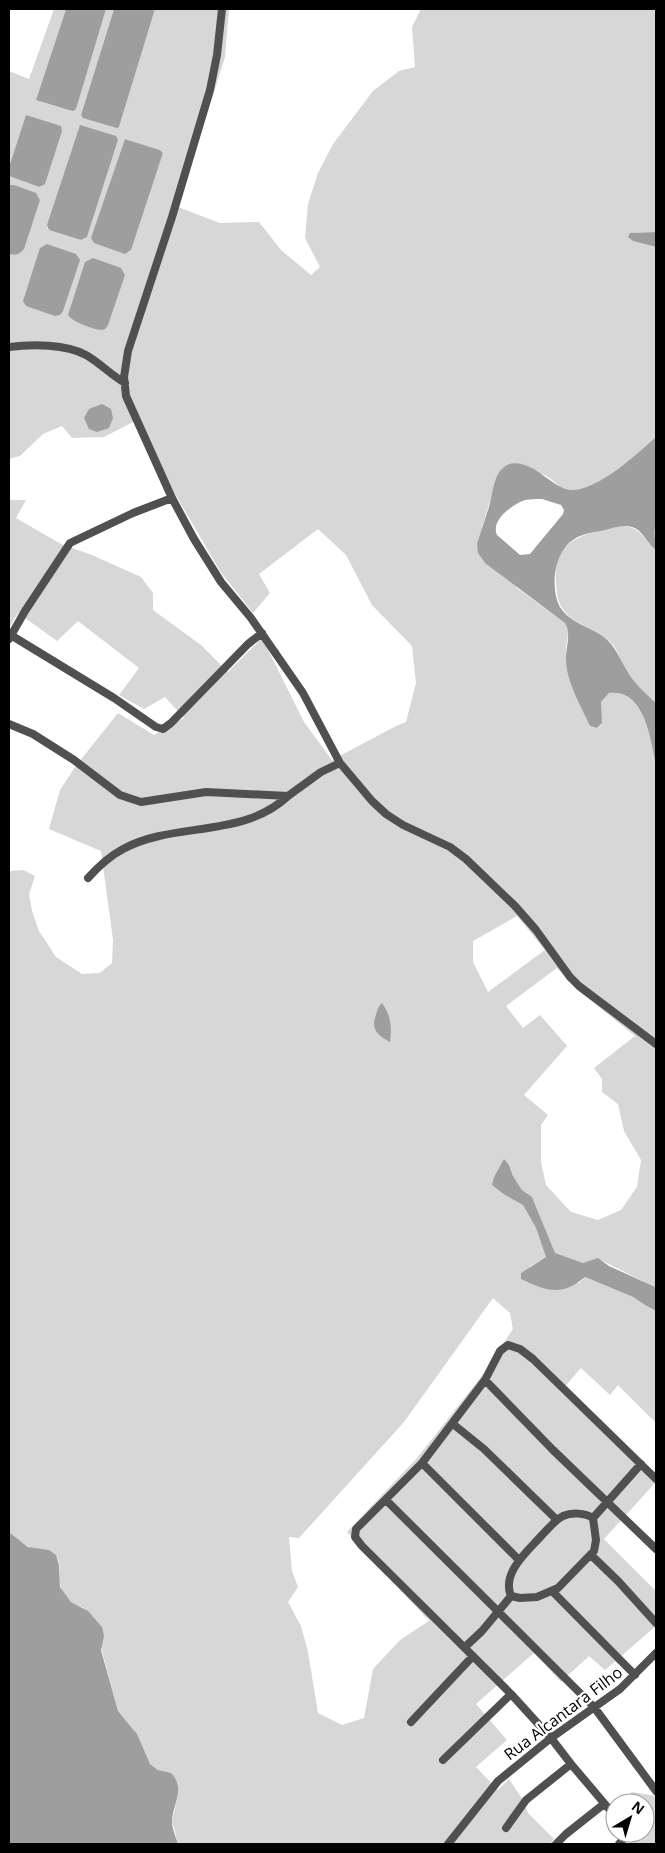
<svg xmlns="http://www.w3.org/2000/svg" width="665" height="1853" font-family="'Open Sans',sans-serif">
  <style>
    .green { fill: #d7d7d7; fill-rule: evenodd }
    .water { fill: #9e9e9e; fill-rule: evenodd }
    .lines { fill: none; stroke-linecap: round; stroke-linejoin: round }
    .street { stroke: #505050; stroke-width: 8 }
    .labels { text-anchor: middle; stroke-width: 4.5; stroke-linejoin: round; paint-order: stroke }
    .street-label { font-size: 16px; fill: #000; stroke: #fff }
  </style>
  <rect width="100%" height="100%" fill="#fff"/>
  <path class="green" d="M54,9H66L37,97L39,101L72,111L77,106L106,9H114L81,115L119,127L155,9H229L225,57L178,207L220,223L259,222L281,250L311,275L320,267L305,238L308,204L318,173L333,144L373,91L399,71L415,67L412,27L421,9H656V232L631,233L633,241L656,247V437C640,452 595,492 572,491C559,490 552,477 542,474C533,472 509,473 499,473L482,527L517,588L565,623C571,632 566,639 566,649C564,677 579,701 590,726L597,728L601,725V702L609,693C645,690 650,739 656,764V1288L599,1259L583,1263L555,1254L532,1197L522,1190L513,1176L509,1165L504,1160L494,1177L505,1195L523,1205L536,1228L546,1257L529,1267L579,1283L585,1277L633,1297L645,1305L656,1311V1423L618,1385L610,1395L581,1368L561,1391L655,1483L604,1539L656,1591V1626L605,1670L589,1656L561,1682L534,1653L476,1704L507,1740L476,1767L498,1790L509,1779L521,1797L528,1813L554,1839L550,1844H178L172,1821L178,1795L158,1770L150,1764L134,1730L118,1711L101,1647L84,1608C45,1594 69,1567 54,1554C49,1549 42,1550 36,1549C25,1547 18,1538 9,1532V871L23,870L35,876L29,894L32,911L39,931L56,957L82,974L100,973L112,963L113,940L101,851L49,829L60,790L75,767L118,713L154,735L184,718L165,697L144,709L119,695L139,668L78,621L57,641L18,613L9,628V500H26L16,518L61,544L92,555L141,577L153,593V610L201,645L228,672L262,638L304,722L332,760L396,726L406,722L416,683L412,646L372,605L346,555L318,529L259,574L270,593L253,613L220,571L174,492L139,419L104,437L72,438L62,426L43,434L20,456L9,459V254L14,255V185H9V176L39,187L26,115L9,167V71L29,79ZM125,139L160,150L163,153L129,253ZM118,140L87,237L81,240L49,230L47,228ZM517,916L545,950L488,992L473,962V941ZM557,968L580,992L635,1036L594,1068L602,1079V1092L618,1104L624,1131L641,1160L637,1187L621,1210L598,1220L571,1212L546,1185L541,1162V1125L548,1115L524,1095L567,1046L540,1015L523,1028L506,1006ZM493,1298L510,1313L513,1329L484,1373L417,1458L347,1532L429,1621L400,1640L373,1669L364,1718L342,1725L318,1713L308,1652L301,1626L288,1602L298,1587L292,1571L289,1537L299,1538L404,1422Z
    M622,526C642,527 643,540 656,550V703C645,693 633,682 626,669C621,661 618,652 613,645C601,630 579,627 566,613C557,603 557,594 556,582C552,537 588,533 622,526Z
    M632,1792L656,1796V1844H629L636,1836L635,1833H645V1803H619Z"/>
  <path class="water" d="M66,9H106L77,106L75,110L72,111L36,100Z
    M114,9H155L119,127L117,128L83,118L81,115Z
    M26,115L61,126L62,131L45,184L39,187L9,176V167Z
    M80,125L116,136L118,140L87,237L81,240L49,230L47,225Z
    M125,139L160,150L163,153L131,250L125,254L94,243L91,238Z
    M9,185H14L36,193L40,200L24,249C20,254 15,256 9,254Z
    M656,232V247L633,241L628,237L630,233Z
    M47,244L76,254L80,260L63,311L60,315L55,316L26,306L23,301L40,248Z
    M93,258L121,268L125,275L108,325C106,328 106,329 102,330C94,330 71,321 68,315L85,262Z
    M102,404L111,409L113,418L109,428L97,432L89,429L84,418L89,409Z
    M656,437V526C653,532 656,542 656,550C647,544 643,530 632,527C623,524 613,528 605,530C595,532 585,533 576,538C556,549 551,579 557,600C563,621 589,626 604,637C615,646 619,657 626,669C633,682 645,693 656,703V764C650,739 645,689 609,693L601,702L602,723L597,728L590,726C581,706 567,683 566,661C565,648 572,634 565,623L485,563L478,553L477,544C481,531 485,519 489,507C492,496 493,484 498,474C510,454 531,466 544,476C553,482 563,491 574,490C599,489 638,453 656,437ZM542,499L561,505L564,510L563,514L530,554L520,555L497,535C490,520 513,504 525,500C530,499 536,499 542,499Z
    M382,1003C391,1015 392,1028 390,1042C380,1036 371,1031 375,1018C377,1012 377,1008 382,1003Z
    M504,1159L509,1165L513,1176L522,1190L532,1197L555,1253L583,1263L598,1258L609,1266L655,1287L656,1311L645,1305L633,1297L585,1277C561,1297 547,1291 521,1279V1273L546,1257L536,1228L523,1205L505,1195L492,1185L494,1177Z
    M9,1532L28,1547L49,1550L56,1555L59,1565L60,1587L71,1602L88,1611L102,1627L104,1636L101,1650L118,1711L137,1734L150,1764L158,1770L171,1773C186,1789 173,1803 172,1821C172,1829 176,1837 178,1844H9Z"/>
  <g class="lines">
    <path class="street" d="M222,9L217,55L210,90L172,217L128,351L124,377L126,396L172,498L194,539L221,582L251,618L303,693L340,763L372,801L386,814L403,825L450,847L466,859L515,906L536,930L570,977L579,986L656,1044
      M9,347C32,344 66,344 86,355C100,363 111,375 125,383
      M9,634L114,698L156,727L163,729L171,723L248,644L262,633
      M9,639L25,611L70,543L133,513L172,498
      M9,724L33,734L74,760L120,795L141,802L206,792L288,796L321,772L340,763
      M88,878C97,868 110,856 123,849C175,821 242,839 288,796
      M485,1380L553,1450L656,1549
      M453,1424L484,1449L557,1520
      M422,1463L519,1560
      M386,1500L594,1707L656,1791
      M591,1555L618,1581L656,1623
      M553,1592L635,1675
      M511,1596L520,1598L537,1597L558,1588L594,1551L596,1540L593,1518
      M465,1647L482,1631L511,1596C501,1572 529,1550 543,1534C549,1528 555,1520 563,1516C572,1512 585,1513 593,1518L641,1464
      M411,1722L473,1656
      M443,1760L511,1694
      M615,1816L571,1764L551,1738L511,1694L362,1546L355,1537L356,1529L422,1463L485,1380L500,1351L508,1345L520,1349L533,1359L656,1479
      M506,1828L526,1800L571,1764
      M448,1844L498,1781L551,1738L620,1689L656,1653
      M556,1844L566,1834L604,1804
      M619,1844L628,1833"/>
  </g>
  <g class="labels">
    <g class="street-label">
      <text transform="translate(563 1713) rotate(-37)" y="6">Rua Alcantara Filho</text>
    </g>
  </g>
  <rect width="665" height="1853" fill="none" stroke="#000000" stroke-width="20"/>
  <g transform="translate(630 1818) rotate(38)"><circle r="24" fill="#ffffff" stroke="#999999"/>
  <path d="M0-4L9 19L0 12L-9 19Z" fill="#000000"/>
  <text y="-8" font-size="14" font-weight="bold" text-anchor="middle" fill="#000000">N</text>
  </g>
</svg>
